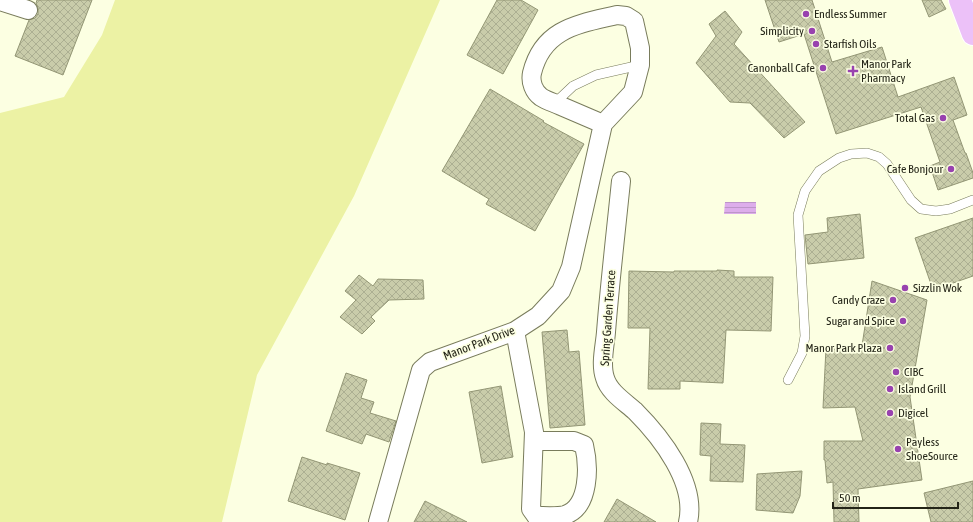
<svg xmlns="http://www.w3.org/2000/svg" width="973" height="522" font-family="'Asap Condensed',sans-serif">
  <style>
    .grass { fill: #ecf2a4 }
    .water { fill: url(#water-rules) }
    .building { fill: url(#building-cross-hatch); stroke: #939675 }
    .lines { fill: none; stroke-linecap: round; stroke-linejoin: round }
    .lane-casing { stroke: #797c5c; stroke-width: 10 }
    .street-casing { stroke: #797c5c; stroke-width: 20 }
    .primary-casing { stroke: #fff; stroke-width: 24 }
    .lane { stroke: #fff; stroke-width: 9 }
    .street { stroke: #fff; stroke-width: 18 }
    .primary { stroke: #ecc1f8; stroke-width: 22 }
    .poi-dot { fill: #9842af; stroke: #fcffe2; stroke-width: 1.5 }
    .labels { text-anchor: middle; stroke-width: 3.5; stroke-linejoin: round; paint-order: stroke }
    .poi-label { font-size: 12px; fill: #232417; stroke: #fcffe2; text-anchor: start }
    .street-label { font-size: 12px; fill: #232417; stroke: #fcffe2 }
  </style>
  <defs>
    <pattern id="water-rules" width="6" height="5" patternUnits="userSpaceOnUse"><rect width="6" height="5" fill="#ddadeb"/><path d="M0 2.5h6" fill="none" stroke="#bd95c9"/></pattern>
    <pattern id="building-cross-hatch" width="8" height="8" patternUnits="userSpaceOnUse"><rect width="8" height="8" fill="#c9ccaa"/><path d="M0 0l8 8M0 8l8-8" fill="none" stroke="#acaf92"/></pattern>
  </defs>
  <rect width="100%" height="100%" fill="#fcffe2"/>
  <path class="grass" d="M115,0H440L354,196L257,375L222,522H0V113L64,97L102,35Z"/>
  <path class="water" d="M725,202H756V214H724Z"/>
  <path class="building" d="M37,0H92L63,75L15,56L29,20L35,18L38,14V8L36,3Z
    M497,0H521L538,10L503,74L467,55Z
    M765,0H812L832,62L882,47L898,97L954,77L967,115L953,120L965,153H966L973,173V178L938,190L930,166L940,162L921,107L836,134L804,34L779,42Z
    M922,0H941L946,9L929,17Z
    M725,11L742,32L734,44L805,122L784,138L750,103L730,102L696,63L716,36L709,24Z
    M490,89L544,121L543,122L584,144L535,231L486,204L489,199L442,171Z
    M860,214L864,258L808,264L805,235L828,232L827,218Z
    M973,218V276L933,290L915,238Z
    M717,270L734,271V277H773L771,331L726,330L723,383L680,381V389H648L650,328H628L629,271L674,272V271H717Z
    M359,275L373,286L378,279L423,280L424,299L389,300L371,317L375,321L362,334L340,317L356,300L345,291Z
    M872,281L927,300L910,397L922,480L858,489L859,522H834L833,482L827,483L825,460H824V441H863L855,407L823,408L826,348L861,352Z
    M567,330L569,352L579,351L585,425L550,428L542,332Z
    M346,373L367,380L361,398L374,402L370,413L396,421L389,442L366,434L362,444L326,431Z
    M501,386L513,457L482,463L469,392Z
    M701,423L721,424L720,444L745,445L743,482L710,481L711,456L700,455Z
    M302,457L327,465V463L360,473L345,520L288,501Z
    M802,471L800,496L793,513L756,510L757,474Z
    M973,481V522H931L924,493Z
    M617,499L656,522H604Z
    M425,501L467,522H414Z"/>
  <g class="lines">
    <g class="lane-casing">
      <path id="lane" d="M555,103L573,86L596,75L640,65
        M788,380L802,353L805,336L798,215L805,191L819,171L839,158L851,154L867,153L879,157L887,164L911,200L921,209L936,211L950,209L973,200"/>
    </g>
    <g class="street-casing">
      <path id="street" d="M0,1L28,10
        M617,15L626,16L634,21L640,48V65L633,92L603,124C589,118 575,112 561,106C555,103 547,101 541,97C534,92 530,82 532,73C543,28 579,24 617,15Z
        M621,181C616,231 610,281 606,332C605,346 600,364 605,378C609,392 625,402 635,411C661,437 697,483 688,522
        M515,331L534,432L531,509L536,516C544,516 558,517 565,515C590,507 589,466 584,445L574,441H535
        M378,522L421,370L430,362L515,331L538,316L561,291L571,267L603,124"/>
    </g>
    <g class="primary-casing">
      <path id="primary" d="M960,0L973,34"/>
    </g>
    <use href="#lane" class="lane"/>
    <use href="#street" class="street"/>
    <use href="#primary" class="primary"/>
  </g>
  <g class="poi-dot">
    <circle cx="806" cy="14" r="4"/>
    <circle cx="812" cy="31" r="4"/>
    <circle cx="816" cy="44" r="4"/>
    <circle cx="823" cy="68" r="4"/>
    <path d="M851 65h4v4h4v4h-4v4h-4v-4h-4v-4h4z"/>
    <circle cx="943" cy="118" r="4"/>
    <circle cx="951" cy="169" r="4"/>
    <circle cx="905" cy="288" r="4"/>
    <circle cx="893" cy="300" r="4"/>
    <circle cx="903" cy="321" r="4"/>
    <circle cx="890" cy="348" r="4"/>
    <circle cx="896" cy="372" r="4"/>
    <circle cx="890" cy="389" r="4"/>
    <circle cx="890" cy="413" r="4"/>
    <circle cx="898" cy="449" r="4"/>
  </g>
  <g class="labels">
    <g class="poi-label">
      <text x="814" y="18">Endless Summer</text>
      <text x="804" y="35" text-anchor="end">Simplicity</text>
      <text x="824" y="48">Starfish Oils</text>
      <text x="861" y="68">Manor Park<tspan x="861" dy="14">Pharmacy</tspan></text>
      <text x="815" y="72" text-anchor="end">Canonball Cafe</text>
      <text x="935" y="122" text-anchor="end">Total Gas</text>
      <text x="943" y="173" text-anchor="end">Cafe Bonjour</text>
      <text x="913" y="292">Sizzlin Wok</text>
      <text x="885" y="304" text-anchor="end">Candy Craze</text>
      <text x="895" y="325" text-anchor="end">Sugar and Spice</text>
      <text x="882" y="352" text-anchor="end">Manor Park Plaza</text>
      <text x="904" y="376">CIBC</text>
      <text x="898" y="393">Island Grill</text>
      <text x="898" y="417">Digicel</text>
      <text x="906" y="446">Payless<tspan x="906" dy="14">ShoeSource</tspan></text>
    </g>
    <g class="street-label">
      <text transform="translate(608 318) rotate(-86)" y="4">Spring Garden Terrace</text>
      <text transform="translate(479 343) rotate(-21)" y="4">Manor Park Drive</text>
    </g>
  </g>
  <path d="M833 502v6h125v-6" fill="none" stroke="#232417" stroke-width="2"/>
  <text x="839" y="502" font-size="12" fill="#232417" stroke="#fcffe2" stroke-width="3" paint-order="stroke">50 m</text>
</svg>
